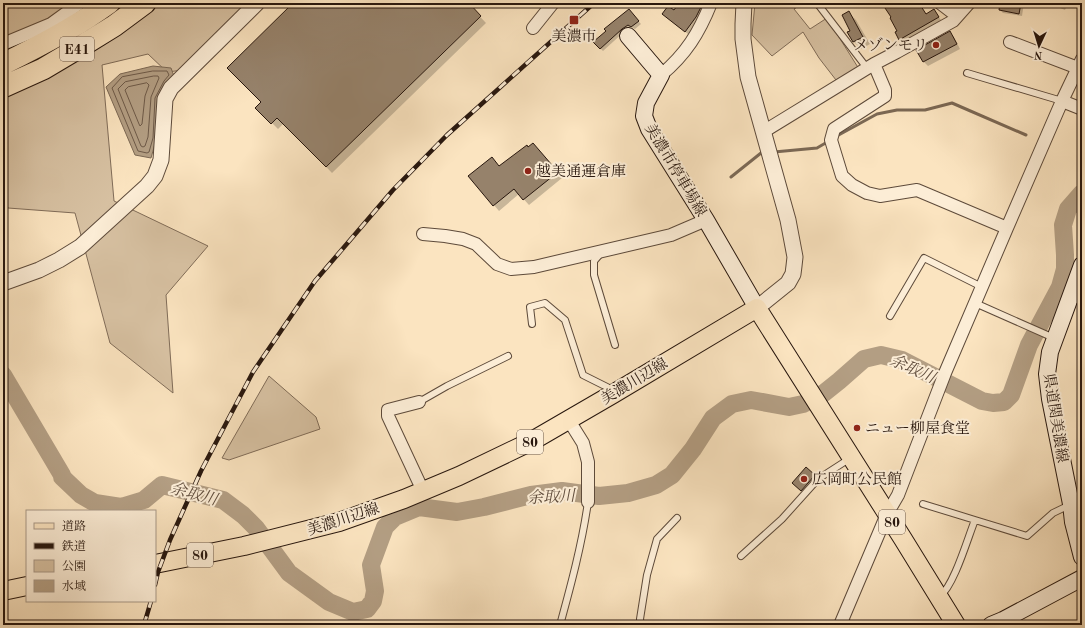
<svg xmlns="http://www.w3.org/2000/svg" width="1085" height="628" font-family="'Old Standard TT','Noto Serif JP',serif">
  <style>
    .green { fill: #d7c1a2; stroke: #806c58 }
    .water { fill: #b39e83; stroke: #7b6854 }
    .shadow { fill: #0003 }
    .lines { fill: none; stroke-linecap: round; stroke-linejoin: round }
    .shore { stroke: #6e5a48; stroke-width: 1 }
    .stream { stroke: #7b6854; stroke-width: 3 }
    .river { stroke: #b39e83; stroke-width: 18 }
    .building { fill: #96826b; stroke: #28170e }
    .service-casing { stroke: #5d4a3a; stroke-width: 8 }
    .minor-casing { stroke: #5d4a3a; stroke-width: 14 }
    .tertiary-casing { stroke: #5d4a3a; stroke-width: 17 }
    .secondary-casing { stroke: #28170e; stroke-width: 18 }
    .primary-casing { stroke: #28170e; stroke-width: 20 }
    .motorway-casing { stroke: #28170e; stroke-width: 23 }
    .service { stroke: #fcedd6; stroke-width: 6 }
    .minor { stroke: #fcedd6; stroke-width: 12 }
    .tertiary { stroke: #fcedd6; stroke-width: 15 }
    .secondary { stroke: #fcedd6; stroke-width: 16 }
    .primary { stroke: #fbe4c0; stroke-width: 18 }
    .motorway { stroke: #fbe4c0; stroke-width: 21 }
    .rail-casing { stroke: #28170e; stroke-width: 4.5 }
    .rail { stroke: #fcedd6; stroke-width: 3; stroke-dasharray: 9; stroke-linecap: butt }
    .poi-dot { fill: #8f2418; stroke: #fcedd6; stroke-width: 1.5 }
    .labels { text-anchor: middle; stroke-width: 4; stroke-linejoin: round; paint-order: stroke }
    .shield { fill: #fcedd6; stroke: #68574a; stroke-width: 1 }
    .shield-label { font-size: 14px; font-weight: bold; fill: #28170e }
    .poi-label { font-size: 15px; fill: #28170e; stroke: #fcedd6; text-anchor: start }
    .street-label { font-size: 15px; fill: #28170e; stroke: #fcedd6 }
    .water-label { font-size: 16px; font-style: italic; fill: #604d3d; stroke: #fcedd6 }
  </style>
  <rect width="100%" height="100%" fill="#fbe4c0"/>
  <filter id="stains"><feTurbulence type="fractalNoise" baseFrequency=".005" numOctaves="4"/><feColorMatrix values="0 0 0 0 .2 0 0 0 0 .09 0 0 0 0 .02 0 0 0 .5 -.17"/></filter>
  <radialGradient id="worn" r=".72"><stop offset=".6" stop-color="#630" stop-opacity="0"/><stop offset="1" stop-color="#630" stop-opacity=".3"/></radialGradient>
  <path class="green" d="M3,3H257L192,69L167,72L148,54L102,65L114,201L208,246L166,295L173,393L110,343L75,213L8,208L3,196Z
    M755,3H804L794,9L810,29L827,18L859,69L836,80L819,58L803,32L772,56L752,35Z
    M269,376L316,417L320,429L229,460L222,458Z"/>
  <path class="water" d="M153,66L171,68L174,76L151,158L135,155L106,87L120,74Z"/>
  <path class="shadow" d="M295,3H469L468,4L486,23L332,173L284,123L278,129L257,108L263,102Z
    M680,3H707L699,20L688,34L666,17L674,11Z
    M888,3H918L926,15L934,10L941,20L903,42L900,40L897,32L899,31L892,18L889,6Z
    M1001,3H1024L1022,16L1003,13L1000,10Z
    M1050,3H1068L1065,10L1053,5Z
    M631,13L641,24L635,29L631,27L625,31L603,51L594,42L607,31Z
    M849,13L856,20L870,44L861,49L853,41Z
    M950,33L954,37L960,49L928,66L924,62Z
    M533,144L562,178L529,205L519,194L499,211L470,177L500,167Z
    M806,469L817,479L805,493L794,483Z"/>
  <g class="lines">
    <path class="shore" d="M153,71H167L169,75L164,81L155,98L153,138L149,152L147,153L138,151L112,88L122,77Z
      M154,76H158L159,78L151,97L148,137L145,146L143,147L141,146L118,89L125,82Z
      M147,83L149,85L145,96L142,124L140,126L139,124L125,90L128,87Z"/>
    <path class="stream" d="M835,137L877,114L897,110H925L952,103L1026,135
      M774,152L817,148L829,141
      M731,177L761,153H765"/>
    <path class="river" d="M3,375L62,475V477L81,495L95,503L121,507L144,500L162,485L223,500L243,515L256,528L289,573L329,602L353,612L367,609L373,601L375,591L371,565L385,527L395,517L419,507L457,512L484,507L531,495L562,491L599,496L628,493L656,485L672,475L693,449L713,418L732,404L751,400L789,407L803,404L824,393L839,381L864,359L881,355L902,360L982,401L993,403L1004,402L1011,395L1029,345L1060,287L1065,269V255L1063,225L1068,209L1082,193"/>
  </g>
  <path class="building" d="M293,3H469L481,16L326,167L277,118L271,124L255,108L261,102L227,68Z
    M679,3H703L696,17L685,32L662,14L668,6L674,10Z
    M886,3H919L926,14L934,9L939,17L899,40L895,32L897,31L890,18L891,17L885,8L888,6Z
    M1000,3H1021L1019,14L999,10Z
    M629,9L639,21L631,27L628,25L622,29L600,49L593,42L606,31L604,29Z
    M849,11L863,37L853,42L847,32L850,31L842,15Z
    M950,31L957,44L923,62L916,50Z
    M533,143L558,172L523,200L514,189L493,206L468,176L492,157L499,166L527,145L528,147Z
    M806,467L815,475L801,491L792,483Z"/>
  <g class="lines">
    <g class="service-casing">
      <path id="service" d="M817,3L867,68
        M967,73L1062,101
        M601,253L594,261V275L615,345
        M1071,302L1082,297
        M975,303L1054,338
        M890,316L924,258L982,287
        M532,324L530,307L545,303L565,320L583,375L613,390
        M419,402L447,386L508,356
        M923,504L975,520C968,537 954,586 940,596
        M975,520L1027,536L1053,513L1082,499
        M741,556L782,519L818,479L849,459
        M842,620L852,625
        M560,625C571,585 582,544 588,502
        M641,625L640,619L647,575L657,539L677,518"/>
    </g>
    <g class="minor-casing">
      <path id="minor" d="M940,3L957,16
        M533,28L553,3
        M1010,42L1078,68
        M3,44L51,24L80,3
        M874,64L885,90V96L834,129L831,140L842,176L852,185L867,193L880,196L917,190L1007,228
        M661,75C686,54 699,33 711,3
        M1062,101L1082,109
        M763,132L874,64L897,52L953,21L969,3
        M423,234L445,236L463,239L476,244L497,264L511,269L534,267L671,235L706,220
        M419,402L388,410V416L423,491
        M568,419L583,443L588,462V502
        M840,625L887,514L898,495L945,373L1007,228L1062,101L1082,59"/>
    </g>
    <g class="tertiary-casing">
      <path id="tertiary" d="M744,3L743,24V39L748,77L788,220L795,257L794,266L793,274L788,283L757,308
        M3,283L39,270L59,260L80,247L147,186L155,176L161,160L165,99L171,88L257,3"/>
    </g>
    <g class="secondary-casing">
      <path id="secondary" d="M628,36L661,75L646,103L644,116L649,129L706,220L757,308
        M1082,265L1050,352L1047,374L1050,399L1071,504L1073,522L1082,557
        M991,625L1003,620L1082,578"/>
    </g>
    <g class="primary-casing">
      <path id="primary" d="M155,564L244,546L339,522L404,499L459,476L532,441L613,394L757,308L903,539L956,625
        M3,591L27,586"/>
    </g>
    <g class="motorway-casing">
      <path id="motorway" d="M3,64C40,46 76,27 109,3
        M3,87L43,69L80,47L114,26L145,3"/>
    </g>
    <use href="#service" class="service"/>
    <use href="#minor" class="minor"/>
    <use href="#tertiary" class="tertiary"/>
    <use href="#secondary" class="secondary"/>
    <use href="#primary" class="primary"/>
    <use href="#motorway" class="motorway"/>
    <g class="rail-casing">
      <path id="rail" d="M155,585L158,572L170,540L201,471L253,372L315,281L393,190L447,135L594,3
        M144,625L151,601"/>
    </g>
    <use href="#rail" class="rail"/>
  </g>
  <g class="poi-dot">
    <rect x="569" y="15" width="10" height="10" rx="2"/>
    <circle cx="936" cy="45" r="4"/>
    <circle cx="528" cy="171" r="4"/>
    <circle cx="857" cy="428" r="4"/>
    <circle cx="804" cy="479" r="4"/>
  </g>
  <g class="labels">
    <g class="shield">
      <rect x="60" y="37" width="34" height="24" rx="3"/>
      <rect x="517" y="430" width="26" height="24" rx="3"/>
      <rect x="879" y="510" width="26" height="24" rx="3"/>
      <rect x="187" y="543" width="26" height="24" rx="3"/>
    </g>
    <g class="shield-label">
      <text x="77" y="54">E41</text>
      <text x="530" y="447">80</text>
      <text x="892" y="527">80</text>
      <text x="200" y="560">80</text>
    </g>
    <g class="poi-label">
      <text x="574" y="41" text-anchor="middle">美濃市</text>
      <text x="928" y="50" text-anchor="end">メゾンモリ</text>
      <text x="536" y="176">越美通運倉庫</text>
      <text x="865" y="433">ニュー柳屋食堂</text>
      <text x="812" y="484">広岡町公民館</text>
    </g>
    <g class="street-label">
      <text transform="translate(676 170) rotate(59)" y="5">美濃市停車場線</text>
      <text transform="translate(634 381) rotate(-31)" y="5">美濃川辺線</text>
      <text transform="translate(1056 418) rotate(81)" y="5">県道関美濃線</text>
      <text transform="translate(343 519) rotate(-18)" y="5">美濃川辺線</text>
    </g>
    <g class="water-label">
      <text transform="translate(913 368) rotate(24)" y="6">余取川</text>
      <text transform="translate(194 493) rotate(15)" y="6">余取川</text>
      <text transform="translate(551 496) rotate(-3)" y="6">余取川</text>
    </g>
  </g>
  <rect width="1085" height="628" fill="none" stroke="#fbe4c0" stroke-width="16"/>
  <rect x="4" y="4" width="1077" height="620" fill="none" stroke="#28170e" stroke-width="2"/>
  <rect x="8" y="8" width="1069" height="612" fill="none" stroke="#28170e"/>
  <rect x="26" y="510" width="130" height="92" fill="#fcedd6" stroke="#a79786"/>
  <rect x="34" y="523" width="20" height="6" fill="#fbe4c0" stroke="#a79786"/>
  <text x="62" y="530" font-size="12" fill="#28170e">道路</text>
  <rect x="34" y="543" width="20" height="6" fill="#28170e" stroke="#a79786"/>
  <text x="62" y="550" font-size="12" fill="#28170e">鉄道</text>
  <rect x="34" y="560" width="20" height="12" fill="#d7c1a2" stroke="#a79786"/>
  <text x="62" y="570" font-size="12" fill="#28170e">公園</text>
  <rect x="34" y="580" width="20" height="12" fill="#b39e83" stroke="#a79786"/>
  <text x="62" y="590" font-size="12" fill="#28170e">水域</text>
  <g transform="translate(1039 46) rotate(184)" stroke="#fcedd6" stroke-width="3" paint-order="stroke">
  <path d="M0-3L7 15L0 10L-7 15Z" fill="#28170e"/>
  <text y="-6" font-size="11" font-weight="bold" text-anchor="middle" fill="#28170e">N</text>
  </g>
  <rect width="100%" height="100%" filter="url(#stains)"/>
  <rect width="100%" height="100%" fill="url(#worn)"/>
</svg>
